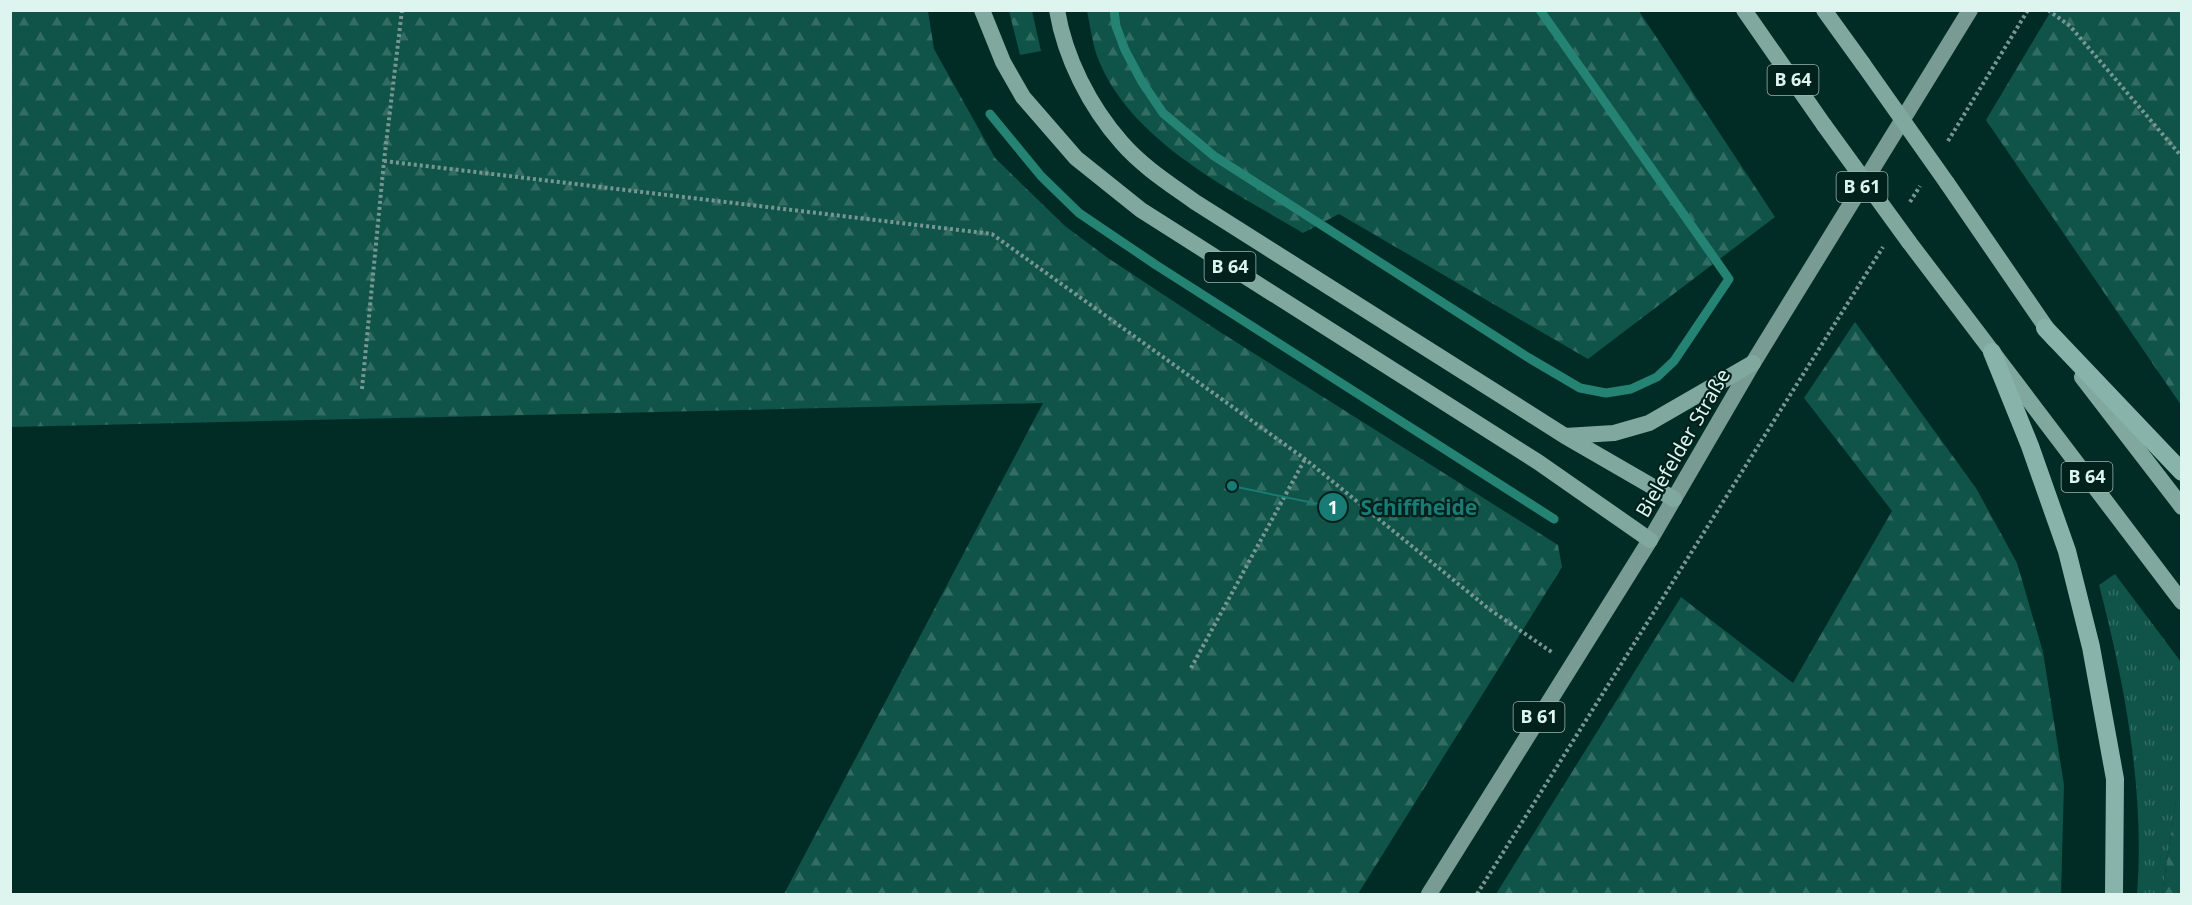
<svg xmlns="http://www.w3.org/2000/svg" width="2192" height="905" font-family="'Noto Sans',sans-serif">
  <style>
    .grass { fill: url(#grass-tufts) }
    .forest { fill: url(#forest-firs) }
    .lines { fill: none; stroke-linecap: round; stroke-linejoin: round }
    .stream { stroke: #258374; stroke-width: 9 }
    .path { stroke: #769691; stroke-width: 4; stroke-dasharray: 3 3; stroke-linecap: butt }
    .primary { stroke: #789c94; stroke-width: 16 }
    .trunk { stroke: #80a89f; stroke-width: 16 }
    .motorway { stroke: #88b3aa; stroke-width: 18 }
    .trunk-bridge { stroke: #80a89f; stroke-width: 16 }
    .labels { text-anchor: middle; stroke-width: 4.5; stroke-linejoin: round; paint-order: stroke }
    .shield { fill: #01211c; stroke: #9cb5b0; stroke-width: 1.5 }
    .shield-label { font-size: 18px; font-weight: bold; fill: #def4ef }
    .street-label { font-size: 20px; fill: #def4ef; stroke: #01211c }
    .leader { fill: none; stroke: #197c74; stroke-width: 2 }
    .callout-dot { fill: #197c74; stroke: #01211c; stroke-width: 2 }
    .mark-label { font-size: 18px; text-anchor: middle; font-weight: bold; fill: #fff }
    .callout-label { font-size: 21px; text-anchor: middle; font-weight: bold; fill: #197c74; stroke: #01211c; stroke-width: 4.5; stroke-linejoin: round; paint-order: stroke }
  </style>
  <defs>
    <pattern id="grass-tufts" width="24" height="20" patternUnits="userSpaceOnUse" patternTransform="scale(1.5)"><rect width="24" height="20" fill="#105348"/><path d="M3 7l-1-3M5 7V3M7 7l1-3M15 17l-1-3M17 17v-4M19 17l1-3" fill="none" stroke="#326c63"/></pattern>
    <pattern id="forest-firs" width="22" height="20" patternUnits="userSpaceOnUse" patternTransform="scale(1.5)"><rect width="22" height="20" fill="#105348"/><path d="M5 1l3.5 6h-7zM16 11l3.5 6h-7z" fill="#326c63"/></pattern>
  </defs>
  <rect width="100%" height="100%" fill="#002c25"/>
  <path class="grass" d="M2115,574L2181,662V804L2176,802L2162,894H2137C2145,793 2125,684 2099,585Z"/>
  <path class="forest" d="M10,11H928L934,49L995,158L1065,226L1108,258L1217,330L1558,545L1562,567L1358,894H784L1043,403L11,427Z
    M1009,11H1032L1041,51L1020,55Z
    M1087,11H1639L1775,217L1588,359L1339,214L1303,233C1230,189 1129,141 1097,56C1092,41 1090,25 1087,11Z
    M2051,11H2181V405L1986,120Z
    M1855,322L1976,488L2017,563L2043,652L2064,785L2061,894H1496L1681,597L1793,683L1892,511L1804,398Z
    M2176,801L2181,804V894H2162Z"/>
  <g class="lines">
    <path class="stream" d="M1114,10L1116,26L1125,50L1142,82L1163,113L1214,156L1529,358L1580,388L1606,393L1631,389L1657,377L1674,361L1729,279L1540,10
      M990,114L1041,176L1079,213L1156,265L1554,519"/>
    <path class="path" d="M2048,10L2070,26L2182,157
      M1948,141L2028,10
      M384,161L992,234L1305,459L1489,609L1553,653
      M1910,202L1920,186
      M362,389L384,161L402,10
      M1191,668L1305,459
      M1477,894L1883,247"/>
    <path class="primary" d="M1429,894L1650,540L1753,363L1970,10"/>
    <path class="trunk" d="M982,10L1003,62L1023,97L1076,158L1141,210L1538,462L1650,540
      M1057,10C1065,58 1090,107 1122,143C1143,167 1170,184 1195,202L1565,436L1674,499
      M1744,10L1824,125
      M1824,10L1863,64
      M1947,183L2054,339
      M1909,242L2182,602
      M2082,377L2182,507
      M1565,436L1614,433L1649,423L1753,363"/>
    <path class="motorway" d="M2045,328L2182,472
      M1992,352L2030,446L2067,551L2091,647L2115,779L2114,894"/>
    <path class="trunk-bridge" d="M1863,64L1947,183
      M1824,125L1909,242"/>
  </g>
  <g class="labels">
    <g class="shield">
      <rect x="1767.5" y="65" width="51" height="30" rx="4.5"/>
      <rect x="1836.5" y="172" width="51" height="30" rx="4.5"/>
      <rect x="1204.5" y="252" width="51" height="30" rx="4.5"/>
      <rect x="2061.5" y="462" width="51" height="30" rx="4.5"/>
      <rect x="1513.5" y="702" width="51" height="30" rx="4.5"/>
    </g>
    <g class="shield-label">
      <text x="1793" y="86">B 64</text>
      <text x="1862" y="193">B 61</text>
      <text x="1230" y="273">B 64</text>
      <text x="2087" y="483">B 64</text>
      <text x="1539" y="723">B 61</text>
    </g>
    <g class="street-label">
      <text transform="translate(1683 443) rotate(-60)" y="7">Bielefelder Straße</text>
    </g>
  </g>
  <path class="leader" d="M1232 486L1333 507"/>
  <g class="callout-dot">
    <circle cx="1232" cy="486" r="6"/>
    <circle cx="1333" cy="507" r="15"/>
  </g>
  <g class="mark-label">
    <text x="1333" y="514">1</text>
  </g>
  <g class="callout-label">
    <text x="1419" y="515">Schiffheide</text>
  </g>
  <rect width="2192" height="905" fill="none" stroke="#def4ef" stroke-width="24"/>
</svg>
